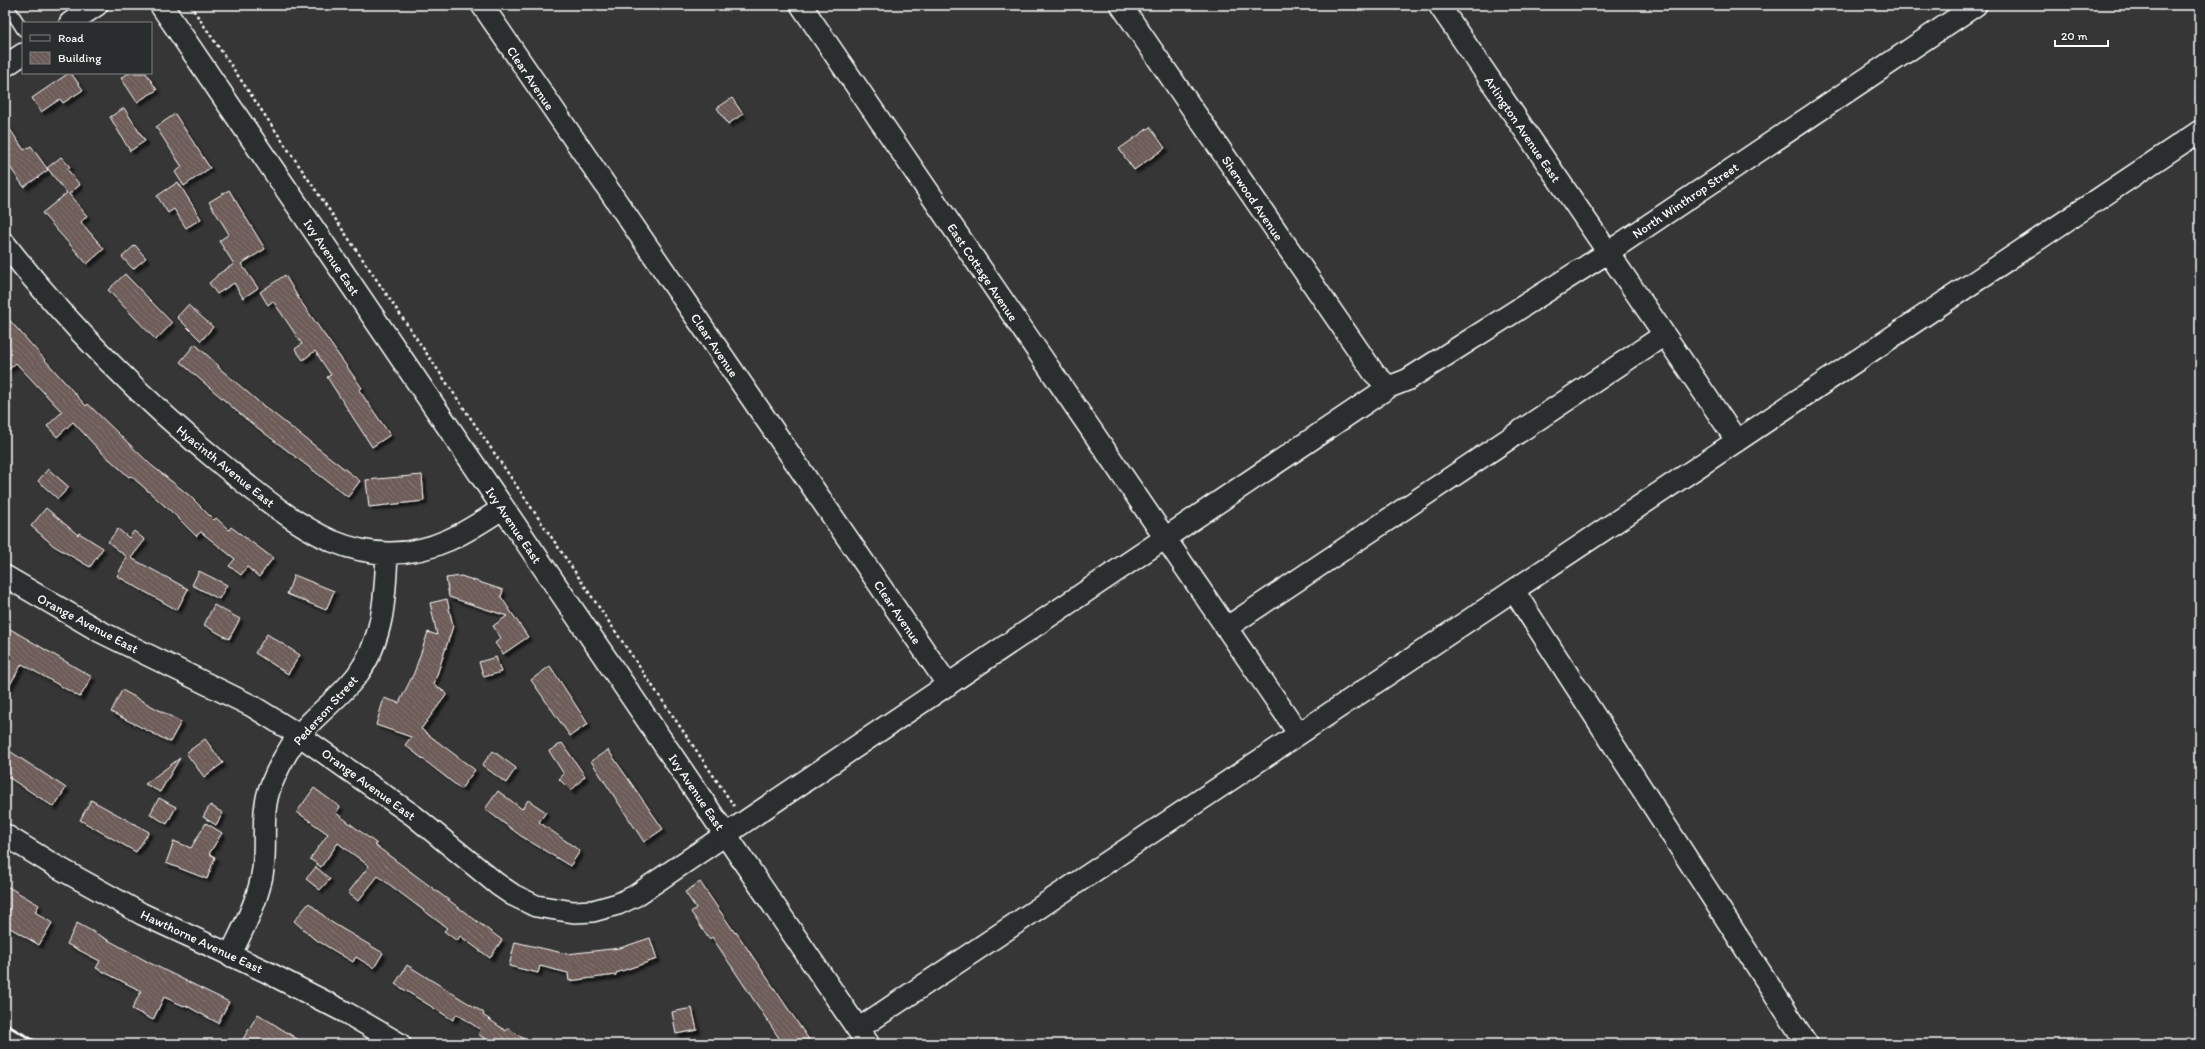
<svg xmlns="http://www.w3.org/2000/svg" width="2205" height="1049" font-family="Itim,sans-serif">
  <style>
    .building { fill: url(#building-back-hatch); stroke: #fff; filter: url(#shadow) }
    .lines { fill: none; stroke-linecap: round; stroke-linejoin: round }
    .service-casing { stroke: #fff; stroke-width: 14 }
    .minor-casing { stroke: #fff; stroke-width: 24 }
    .tertiary-casing { stroke: #fff; stroke-width: 25 }
    .path { stroke: #fff; stroke-width: 2.5; stroke-dasharray: 3 3; stroke-linecap: butt }
    .service { stroke: #2a2d2e; stroke-width: 11 }
    .minor { stroke: #2a2d2e; stroke-width: 21 }
    .tertiary { stroke: #2a2d2e; stroke-width: 22 }
    .rail { stroke: #fff; stroke-width: 3 }
    .labels { text-anchor: middle; stroke-width: 4; stroke-linejoin: round; paint-order: stroke }
    .street-label { font-size: 13px; fill: #fff; stroke: #2a2d2e }
  </style>
  <defs>
    <pattern id="building-back-hatch" width="6" height="6" patternUnits="userSpaceOnUse"><rect width="6" height="6" fill="#6d5b58"/><path d="M-1 5l2 2M0 0l6 6M5-1l2 2" fill="none" stroke="#837471"/></pattern>
    <filter id="shadow"><feDropShadow dx="3.5" dy="3.5" stdDeviation="1" flood-color="#0009"/></filter>
  </defs>
  <rect width="100%" height="100%" fill="#373636"/>
  <filter id="ink" filterUnits="userSpaceOnUse"><feTurbulence type="fractalNoise" baseFrequency=".025" numOctaves="2"/><feDisplacementMap in="SourceGraphic" scale="8" xChannelSelector="R" yChannelSelector="G"/><feConvolveMatrix kernelMatrix="1 2 1 2 8 2 1 2 1" color-interpolation-filters="sRGB"/></filter>
  <g filter="url(#ink)">
    <path class="building" d="M69,73H71L83,90L63,103L60,99L41,112L32,98Z
      M129,73H146L157,90L137,102L121,78Z
      M732,98L743,114L728,124L717,108Z
      M124,108L145,141L130,151L110,117Z
      M175,114L210,168L184,186L175,172L182,167L156,127Z
      M5,122L24,150L31,146L48,170L24,187L5,160Z
      M1150,127L1165,148L1134,170L1119,149Z
      M61,157L70,167L67,169L80,185L69,194L87,216L81,222L104,249L87,264L42,213L67,193L47,168Z
      M178,182L201,219L186,228L174,209L168,213L157,196Z
      M229,190L265,249L241,264L258,288L243,298L234,283L217,294L209,283L217,276V275L234,264L219,241L229,234L209,202Z
      M135,245L146,258L133,269L122,257Z
      M125,274L172,323L156,340L108,290Z
      M285,275L299,299L362,388L359,390L390,435L372,447L327,377L331,375L315,351L303,360L295,349L302,344L273,301L268,305L260,292Z
      M188,305L213,327L201,341L177,317Z
      M5,315L86,406L88,404L151,465L190,496L214,520L216,518L229,530L231,527L273,558L259,577L247,567L241,575L229,566L235,559L201,532L196,536L174,514L131,476L129,477L100,451L73,422L57,437L47,426L62,412L16,363L5,373Z
      M195,344L219,366L218,367L260,403L360,481L348,497L246,419L180,362Z
      M48,469L69,487L58,499L38,481Z
      M422,475L424,501L369,507L366,480Z
      M46,508L78,535L79,533L103,548L90,567L54,546L31,526Z
      M118,529L129,538L134,531L145,540L131,558L188,589L177,610L117,576L127,557L108,542Z
      M199,571L227,585L219,599L192,585Z
      M294,575L334,591L326,610L287,594Z
      M461,576L503,590L501,597L528,637L503,654L495,643L501,638L493,626L507,616L449,597L446,578Z
      M447,599L453,626L434,684L447,694L421,729L475,770L461,789L405,745L411,737L376,725L384,698L399,703L414,673L428,632L437,635L430,603Z
      M214,605L240,619L229,639L204,625Z
      M5,626L92,677L80,697L22,664L5,693Z
      M267,634L300,655L288,674L255,653Z
      M496,657L501,672L484,677L479,662Z
      M550,666L588,724L570,736L531,680Z
      M122,690L181,722L170,742L111,712Z
      M205,739L223,763L204,777L186,753Z
      M562,743L585,776L571,791L559,779L564,774L549,751Z
      M5,748L66,788L54,807L5,775Z
      M608,750L663,829L644,842L591,761Z
      M493,751L516,768L506,783L482,765Z
      M180,758L160,792L145,784Z
      M314,788L340,807L336,813L377,844L375,845L502,940L490,958L460,936L457,941L444,931L447,928L378,876L358,901L348,893L369,866L338,843L321,867L310,859L328,834L297,812Z
      M498,791L522,809L528,800L546,812L539,822L580,851L570,866L521,836L485,809Z
      M159,798L176,807L167,824L150,814Z
      M91,800L149,832L136,852L80,820Z
      M210,805L223,813L216,825L203,817Z
      M206,823L222,833L209,854L215,857L207,879L166,863L174,841L191,848Z
      M316,867L330,879L320,890L306,879Z
      M700,882L735,933L736,932L812,1044H783L712,937L709,939L691,912L696,908L685,892Z
      M5,885L39,905L35,912L52,923L39,945L5,925Z
      M309,903L331,922L383,953L374,968L356,957L353,962L313,938L294,921Z
      M77,923L150,963L229,1002L218,1023L185,1005L184,1006L164,997L153,1020L132,1009L141,991L96,968L100,961L67,944Z
      M650,938L657,959L616,973V975L569,981L568,973L540,966L538,973L509,966L515,942L567,954L620,948Z
      M407,965L484,1013L483,1015L506,1031L508,1028L531,1044H492L478,1034L481,1030L457,1014L453,1020L395,984Z
      M692,1008L697,1030L676,1034L672,1012Z
      M258,1014L305,1044H240Z"/>
    <g class="lines">
      <g class="service-casing">
        <path id="service" d="M7,5L23,30"/>
      </g>
      <g class="minor-casing">
        <path id="minor" d="M482,5L948,685
          M801,5L1299,734
          M1121,5L1374,373L1389,387
          M1439,5L1737,441
          M70,23L97,5
          M5,66L23,54
          M5,244C70,327 144,401 226,468C258,494 294,524 332,541C349,548 369,553 388,553C433,554 467,532 503,508
          M5,576L99,631L252,706L299,735L414,816L497,884L513,895L536,906L574,912L593,911L618,904L635,896L725,835L1389,387L1407,380L1607,253L1976,5
          M1514,591L1807,1044
          M1226,628L1664,335
          M5,835L52,864L142,914L265,971L345,1012L400,1044
          M230,956C243,928 259,900 263,869C267,841 260,812 271,785C280,763 292,741 309,724C325,707 344,693 358,674C384,638 385,596 387,553
          M858,1029L2200,131"/>
      </g>
      <g class="tertiary-casing">
        <path id="tertiary" d="M161,5L868,1044"/>
      </g>
      <path class="path" d="M190,5L734,806"/>
      <use href="#service" class="service"/>
      <use href="#minor" class="minor"/>
      <use href="#tertiary" class="tertiary"/>
      <path class="rail" d="M5,1024L40,1044
        M5,1038L15,1044"/>
    </g>
  </g>
  <g class="labels">
    <g class="street-label">
      <text transform="translate(531 78) rotate(56)" y="5">Clear Avenue</text>
      <text transform="translate(1523 129) rotate(56)" y="5">Arlington Avenue East</text>
      <text transform="translate(1253 198) rotate(56)" y="5">Sherwood Avenue</text>
      <text transform="translate(1685 200) rotate(-34)" y="5">North Winthrop Street</text>
      <text transform="translate(332 257) rotate(56)" y="5">Ivy Avenue East</text>
      <text transform="translate(983 272) rotate(56)" y="5">East Cottage Avenue</text>
      <text transform="translate(715 345) rotate(56)" y="5">Clear Avenue</text>
      <text transform="translate(226 466) rotate(39)" y="5">Hyacinth Avenue East</text>
      <text transform="translate(514 525) rotate(56)" y="5">Ivy Avenue East</text>
      <text transform="translate(898 612) rotate(56)" y="5">Clear Avenue</text>
      <text transform="translate(88 623) rotate(28)" y="5">Orange Avenue East</text>
      <text transform="translate(325 710) rotate(-48)" y="5">Pederson Street</text>
      <text transform="translate(369 784) rotate(36)" y="5">Orange Avenue East</text>
      <text transform="translate(697 792) rotate(56)" y="5">Ivy Avenue East</text>
      <text transform="translate(202 941) rotate(25)" y="5">Hawthorne Avenue East</text>
    </g>
  </g>
  <rect width="2205" height="1049" fill="none" stroke="#2a2d2e" stroke-width="20"/>
  <rect x="10" y="10" width="2185" height="1029" fill="none" stroke="#fff" stroke-width="1.5" filter="url(#ink)"/>
  <rect x="22" y="22" width="130" height="52" fill="#2a2d2e" stroke="#7f8182"/>
  <rect x="30" y="35" width="20" height="6" fill="#2a2d2e" stroke="#7f8182"/>
  <text x="58" y="42" font-size="12" fill="#ffffff">Road</text>
  <rect x="30" y="52" width="20" height="12" fill="url(#building-back-hatch)" stroke="#7f8182"/>
  <text x="58" y="62" font-size="12" fill="#ffffff">Building</text>
  <path d="M2055 40v6h53v-6" fill="none" stroke="#ffffff" stroke-width="2"/>
  <text x="2061" y="40" font-size="12" fill="#ffffff" stroke="#2a2d2e" stroke-width="3" paint-order="stroke">20 m</text>
</svg>
